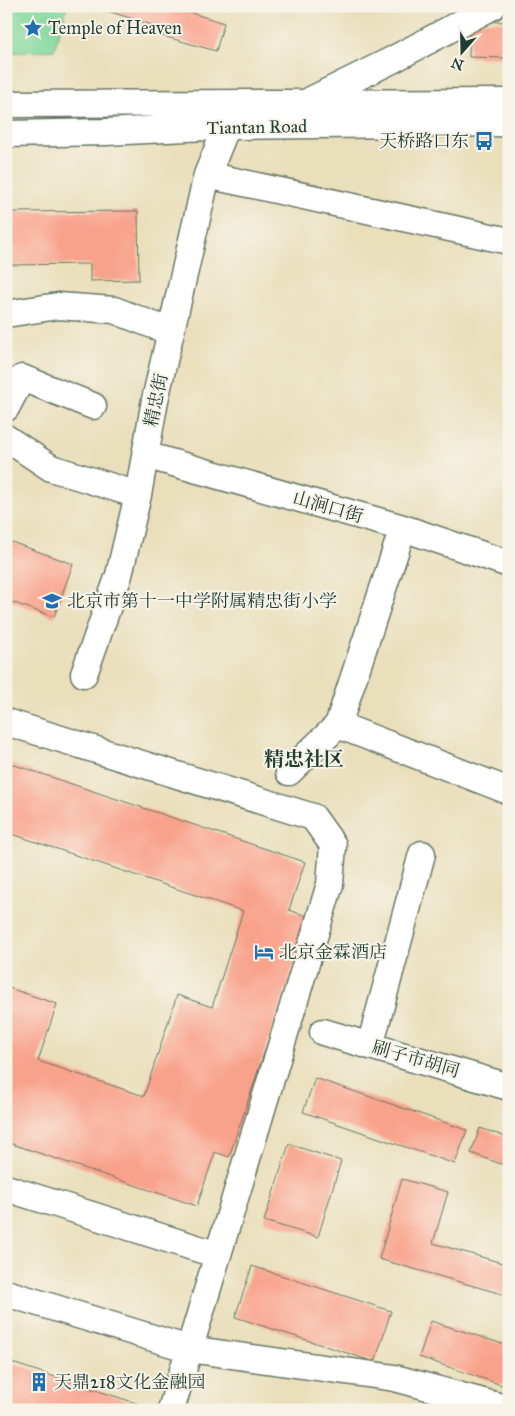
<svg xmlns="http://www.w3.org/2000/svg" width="515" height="1416" font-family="'IM FELL Great Primer','Noto Serif SC',serif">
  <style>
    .park { fill: #83d99d; stroke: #518b68 }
    .building { fill: #f9a28b }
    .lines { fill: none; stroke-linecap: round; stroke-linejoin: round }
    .minor-casing { stroke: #667663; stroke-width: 29 }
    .minor { stroke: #fff; stroke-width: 26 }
    .labels { text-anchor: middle; stroke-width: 4; stroke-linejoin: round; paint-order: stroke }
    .poi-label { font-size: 18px; fill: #1f3d34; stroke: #f7f3e8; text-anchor: start }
    .street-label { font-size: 18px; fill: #1f3d34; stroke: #f7f3e8 }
    .quarter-label { font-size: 20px; font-weight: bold; fill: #1f3d34; stroke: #f7f3e8 }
  </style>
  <rect width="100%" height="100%" fill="#f7f3e8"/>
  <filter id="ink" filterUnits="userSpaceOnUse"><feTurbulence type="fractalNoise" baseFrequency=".02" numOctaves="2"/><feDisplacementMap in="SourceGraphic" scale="10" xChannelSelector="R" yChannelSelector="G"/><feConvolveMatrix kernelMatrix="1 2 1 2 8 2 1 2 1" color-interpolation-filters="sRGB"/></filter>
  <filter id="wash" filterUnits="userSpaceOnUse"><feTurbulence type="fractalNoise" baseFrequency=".0096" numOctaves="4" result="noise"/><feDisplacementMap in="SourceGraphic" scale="20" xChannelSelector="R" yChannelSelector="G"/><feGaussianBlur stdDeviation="1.12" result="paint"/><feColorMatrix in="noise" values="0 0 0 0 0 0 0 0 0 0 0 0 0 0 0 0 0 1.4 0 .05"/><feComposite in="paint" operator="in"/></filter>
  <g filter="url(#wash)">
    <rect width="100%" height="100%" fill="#e9dfbb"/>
    <path class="park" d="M6,6H67L54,50L6,53Z"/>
    <g id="blocks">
      <path class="building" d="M92,6H169L224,23L216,51L149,32L152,25Z
        M470,21L509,22V58L469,57Z
        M138,211L139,280L90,281V264L6,265V212Z
        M6,540L73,564L54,617L6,600Z
        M6,762L305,862L289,910L310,917L229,1157L215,1152L197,1206L6,1142V987L57,1004L38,1061L144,1096L177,995L212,1007L243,911L6,832Z
        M315,1078L467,1130L455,1164L303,1112Z
        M480,1128L509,1138V1167L471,1153Z
        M289,1144L341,1161L318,1237L264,1221Z
        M402,1179L448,1192L433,1243L509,1265V1296L379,1259Z
        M252,1266L391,1311L375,1362L235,1317Z
        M431,1321L509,1346V1381L502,1385L419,1357Z
        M6,1361L139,1404L137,1410H6Z"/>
    </g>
  </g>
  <g filter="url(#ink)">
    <use href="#blocks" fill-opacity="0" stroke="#667663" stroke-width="1"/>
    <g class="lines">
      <g class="minor-casing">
        <path id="minor" d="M311,100L392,60L493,6
          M6,104L509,102
          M6,134L106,132L227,126L509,123
          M207,175L509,241
          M6,314L58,306L114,310L171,332
          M6,408L22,378L93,406
          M6,438L51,468L138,495
          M145,455L403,528L509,564
          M84,674L119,575L138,495L155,400L207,175L227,126
          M6,722L313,817L333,845L330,884L171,1410
          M338,725L509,791
          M289,772L338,725L403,528
          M323,1032L509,1087
          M370,1046L422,854
          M6,1188L218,1255
          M6,1293L189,1349L395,1378L509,1409"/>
      </g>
      <use href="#minor" class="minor"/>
    </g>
  </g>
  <defs>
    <g id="sight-bare" transform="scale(1.5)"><path d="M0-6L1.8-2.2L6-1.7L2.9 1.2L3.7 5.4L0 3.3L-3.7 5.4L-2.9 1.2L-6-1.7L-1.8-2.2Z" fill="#1f6fb2" stroke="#f7f3e8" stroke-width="2.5" paint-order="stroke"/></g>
    <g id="bus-bare" transform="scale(1.5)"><path d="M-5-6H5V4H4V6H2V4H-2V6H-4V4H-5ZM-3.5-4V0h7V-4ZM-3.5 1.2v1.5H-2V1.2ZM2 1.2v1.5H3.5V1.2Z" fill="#1f6fb2" stroke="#f7f3e8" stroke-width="2.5" paint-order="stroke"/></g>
    <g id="school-bare" transform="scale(1.5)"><path d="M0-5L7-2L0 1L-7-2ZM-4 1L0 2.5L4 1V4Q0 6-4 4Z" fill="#1f6fb2" stroke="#f7f3e8" stroke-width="2.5" paint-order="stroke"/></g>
    <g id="hotel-bare" transform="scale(1.5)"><path d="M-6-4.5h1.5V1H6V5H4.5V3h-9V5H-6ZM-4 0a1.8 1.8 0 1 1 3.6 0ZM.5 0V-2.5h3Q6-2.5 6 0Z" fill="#1f6fb2" stroke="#f7f3e8" stroke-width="2.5" paint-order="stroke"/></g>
    <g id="building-bare" transform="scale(1.5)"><path d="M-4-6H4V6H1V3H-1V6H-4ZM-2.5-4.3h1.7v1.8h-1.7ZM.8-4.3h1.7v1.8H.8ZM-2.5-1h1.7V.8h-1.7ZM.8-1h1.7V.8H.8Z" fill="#1f6fb2" stroke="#f7f3e8" stroke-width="2.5" paint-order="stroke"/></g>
  </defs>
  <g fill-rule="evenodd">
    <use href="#sight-bare" x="33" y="28"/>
    <use href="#bus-bare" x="484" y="141"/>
    <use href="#school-bare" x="52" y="601"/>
    <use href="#hotel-bare" x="264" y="952"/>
    <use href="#building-bare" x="39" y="1382"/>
  </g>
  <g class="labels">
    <g class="poi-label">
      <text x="48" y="34">Temple of Heaven</text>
      <text x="469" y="147" text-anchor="end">天桥路口东</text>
      <text x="67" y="607">北京市第十一中学附属精忠街小学</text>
      <text x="279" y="958">北京金霖酒店</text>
      <text x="54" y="1388">天鼎218文化金融园</text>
    </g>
    <g class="street-label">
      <text transform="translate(257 127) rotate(-1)" y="6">Tiantan Road</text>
      <text transform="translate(156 400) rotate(-78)" y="6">精忠街</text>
      <text transform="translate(328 507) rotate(16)" y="6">山涧口街</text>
      <text transform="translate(416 1059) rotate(16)" y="6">刷子市胡同</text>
    </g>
    <g class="quarter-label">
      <text x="304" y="766">精忠社区</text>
    </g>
  </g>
  <rect width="515" height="1416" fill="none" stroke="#f7f3e8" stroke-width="25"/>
  <g transform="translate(462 52) rotate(200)" stroke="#f7f3e8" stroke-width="4" paint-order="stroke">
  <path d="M0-4L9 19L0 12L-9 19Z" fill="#1f3d34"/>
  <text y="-8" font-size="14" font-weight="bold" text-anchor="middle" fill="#1f3d34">N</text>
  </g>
</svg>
